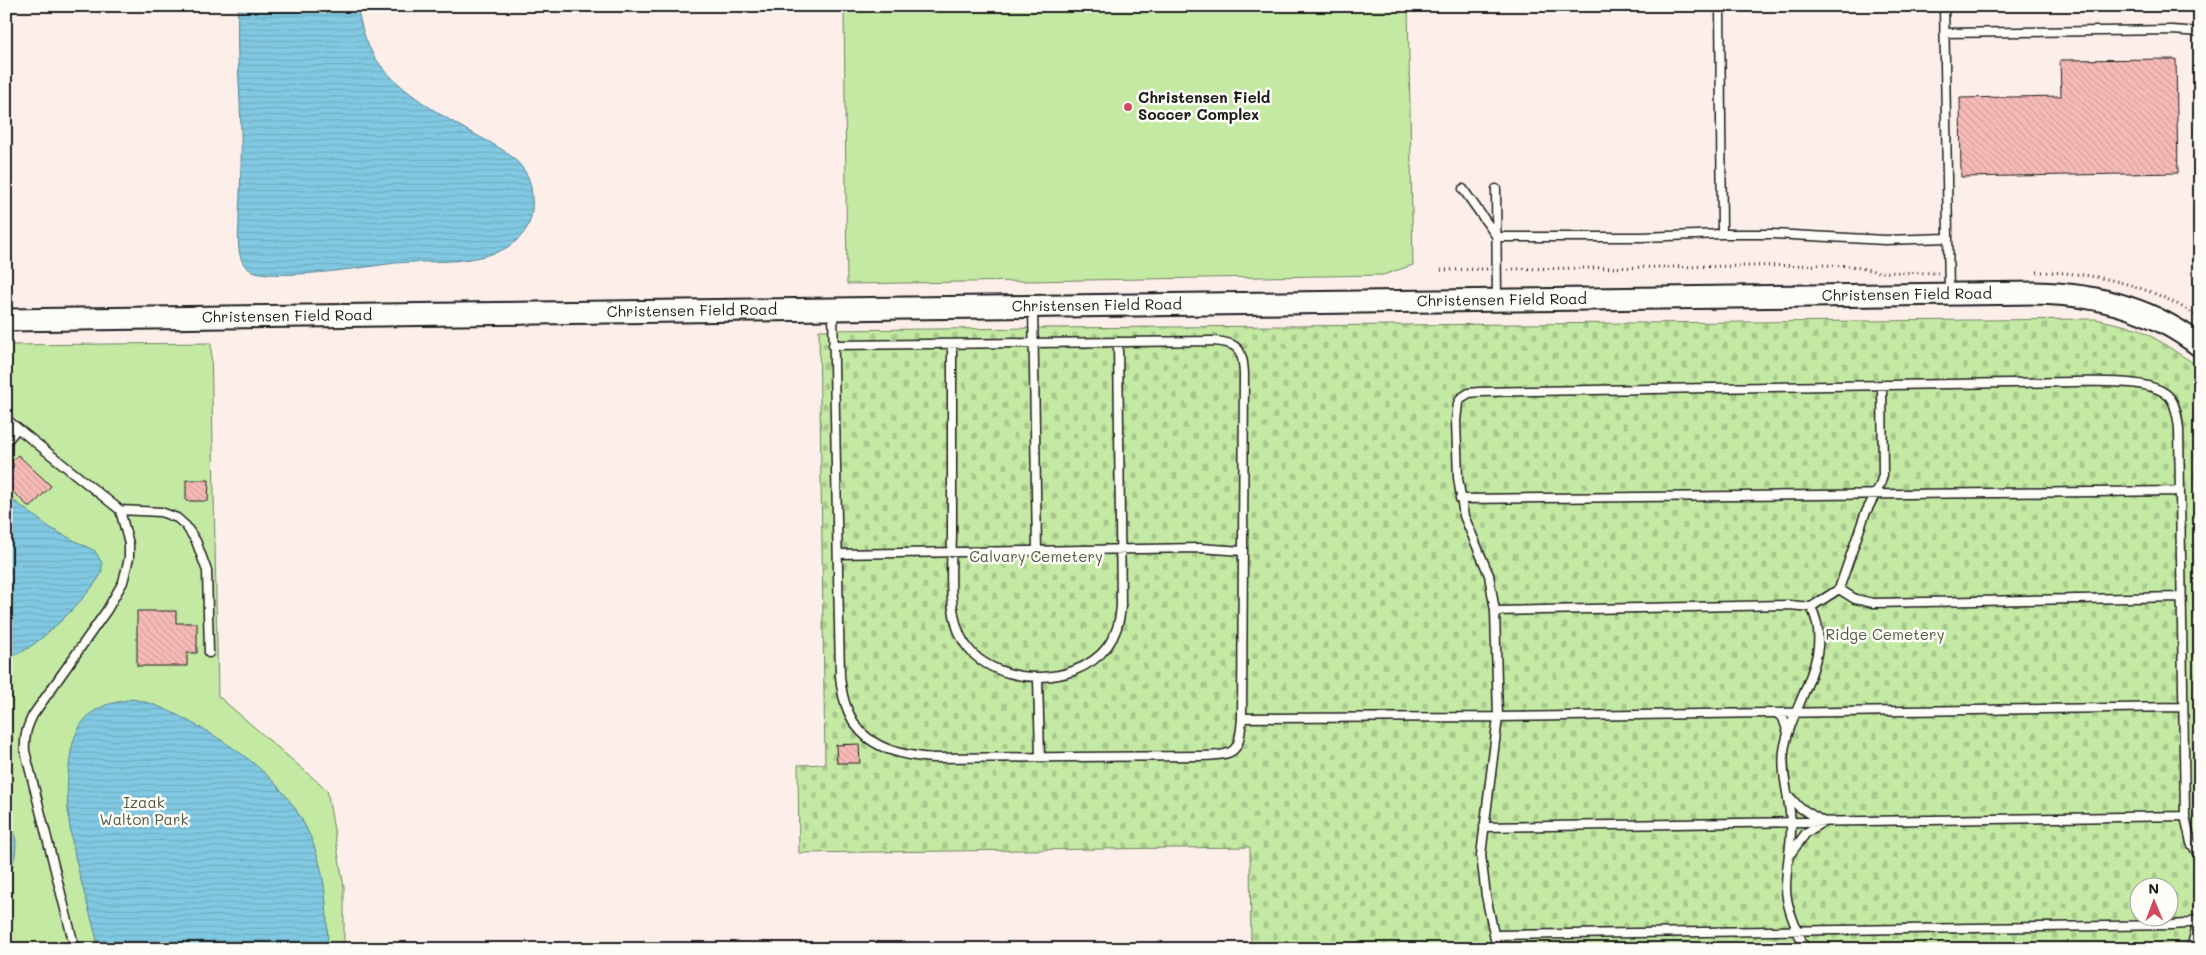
<svg xmlns="http://www.w3.org/2000/svg" width="2206" height="955" font-family="Mali,sans-serif">
  <style>
    .cemetery { fill: url(#cemetery-stones); stroke: #708260; fill-rule: evenodd }
    .green { fill: #c4e9a3; stroke: #708260 }
    .water { fill: url(#water-rules); stroke: #598493 }
    .building { fill: url(#building-back-hatch); stroke: #1c1c1c }
    .lines { fill: none; stroke-linecap: round; stroke-linejoin: round }
    .lane-casing { stroke: #1c1c1c; stroke-width: 11 }
    .secondary-casing { stroke: #1c1c1c; stroke-width: 25 }
    .path { stroke: #1c1c1c; stroke-width: 3; stroke-dasharray: 1 4; stroke-linecap: butt }
    .lane { stroke: #fdfcf7; stroke-width: 8 }
    .secondary { stroke: #fdfcf7; stroke-width: 21 }
    .poi-dot { fill: #d1495b; stroke: #fdfcf7; stroke-width: 2 }
    .labels { text-anchor: middle; stroke-width: 5; stroke-linejoin: round; paint-order: stroke }
    .poi-label { font-size: 15px; font-weight: bold; fill: #1c1c1c; stroke: #fdfcf7; text-anchor: start }
    .street-label { font-size: 15px; fill: #1c1c1c; stroke: #fdfcf7 }
    .park-label { font-size: 15px; fill: #4e5a44; stroke: #fdfcf7 }
  </style>
  <defs>
    <pattern id="cemetery-stones" width="16" height="16" patternUnits="userSpaceOnUse" patternTransform="scale(1.25)"><rect width="16" height="16" fill="#c4e9a3"/><path d="M2 7V4a2 2 0 0 1 4 0v3zM10 15v-3a2 2 0 0 1 4 0v3z" fill="#a8c78c"/></pattern>
    <pattern id="water-rules" width="6" height="5" patternUnits="userSpaceOnUse" patternTransform="scale(1.25)"><rect width="6" height="5" fill="#81c9e2"/><path d="M0 2.5h6" fill="none" stroke="#6facc1"/></pattern>
    <pattern id="building-back-hatch" width="6" height="6" patternUnits="userSpaceOnUse" patternTransform="scale(1.25)"><rect width="6" height="6" fill="#f7bbb7"/><path d="M-1 5l2 2M0 0l6 6M5-1l2 2" fill="none" stroke="#d3a09d"/></pattern>
  </defs>
  <rect width="100%" height="100%" fill="#fcefea"/>
  <filter id="ink" filterUnits="userSpaceOnUse"><feTurbulence type="fractalNoise" baseFrequency=".02" numOctaves="2"/><feDisplacementMap in="SourceGraphic" scale="10" xChannelSelector="R" yChannelSelector="G"/><feConvolveMatrix kernelMatrix="1 2 1 2 8 2 1 2 1" color-interpolation-filters="sRGB"/></filter>
  <g filter="url(#ink)">
    <path class="cemetery" d="M2096,319L2140,329L2192,362L2200,373V949H1251L1250,847L799,853L798,765L825,764L819,330ZM2138,888H2168V918H2138Z"/>
    <path class="green" d="M844,6H1408L1413,265L1383,275L847,284Z
      M211,343L218,696L327,790L344,887V949H6V345Z"/>
    <path class="water" d="M238,6H357C361,25 365,43 376,59C396,88 433,110 463,128C484,140 513,151 526,173C530,180 532,189 532,198C534,221 526,236 506,248C495,254 482,257 470,259C445,263 421,261 396,263C370,266 265,284 247,268C235,257 239,232 239,218C240,189 242,160 241,131C240,89 236,48 238,6Z
      M6,495L52,529L95,551L102,563C102,567 102,570 101,574C91,594 28,659 6,657Z
      M132,699C161,704 183,718 208,732C259,762 301,799 318,858C327,887 327,918 328,949H99C84,885 59,825 70,759C72,740 79,720 96,710C106,703 120,702 132,699Z
      M6,820C23,837 15,862 6,881Z"/>
    <path class="building" d="M2176,59L2178,173L1961,177L1960,98L2061,96L2060,60Z
      M18,455L51,486L30,508L6,485V470L13,468L12,461Z
      M186,480H209L208,501H186Z
      M137,611H176V623H197V653H187V666H137Z
      M859,744L860,763H837L836,745Z"/>
    <g class="lines">
      <g class="lane-casing">
        <path id="lane" d="M1720,6L1722,234
          M1944,6L1949,292
          M1944,33L2172,30L2200,32
          M1463,189L1497,237
          M1496,189L1497,298
          M1497,237H1642L1722,234H1773L1885,240L1948,238
          M1033,307L1037,550
          M833,311L840,676C845,735 877,754 933,758L1202,756C1237,755 1239,752 1242,718L1244,374C1243,349 1238,342 1212,341L833,345
          M952,344C952,406 952,468 952,530C952,561 947,606 960,635C978,675 1035,685 1073,671C1104,659 1119,638 1121,606L1118,342
          M6,419L120,510L161,512L177,518L186,526L196,541L207,571L209,653
          M6,442L17,429
          M6,464L8,465
          M1460,499L2180,491
          M838,554L1199,548L1243,551
          M1839,589L1855,599L1873,603L2181,597
          M1495,611L1789,605L1811,607L1839,589L1865,514L1880,485L1883,475L1882,385
          M1038,678L1040,757
          M1776,713L1783,718L1788,733
          M1242,718L1498,717L2182,707
          M1788,795L1799,807L1822,821
          M1484,827L2185,816
          M1791,853L1806,833L1821,823
          M1495,935L2172,925L2184,924L2199,918
          M75,949L25,751C24,736 27,727 33,715L107,610L123,582L129,558V544L120,510
          M1497,949L1486,896L1481,855L1498,717L1495,611L1489,575L1464,516L1458,478L1456,421L1458,403L1461,398L1469,393L1479,392L2074,382C2098,382 2157,378 2171,399C2177,408 2178,420 2179,429L2185,816L2191,843L2200,858
          M1805,949C1797,929 1786,909 1786,887C1786,866 1792,845 1791,823C1790,799 1781,775 1784,751C1791,703 1836,656 1811,607
          M2191,949L2199,917"/>
      </g>
      <g class="secondary-casing">
        <g id="secondary">
          <path id="s1" d="M6,320L2036,293C2096,294 2152,308 2200,346"/>
        </g>
      </g>
      <path class="path" d="M1508,269L1824,265L1851,266L1879,272L1938,273
        M1441,270L1487,269
        M2037,272C2094,272 2152,285 2200,318"/>
      <use href="#lane" class="lane"/>
      <use href="#secondary" class="secondary"/>
    </g>
  </g>
  <circle class="poi-dot" cx="1128" cy="107" r="5"/>
  <g class="labels">
    <g class="poi-label">
      <text x="1138" y="103">Christensen Field<tspan x="1138" dy="17">Soccer Complex</tspan></text>
    </g>
    <g class="street-label">
      <text dy="5" stroke="none"><textPath href="#s1" startOffset="1901">Christensen Field Road</textPath></text>
      <text dy="5" stroke="none"><textPath href="#s1" startOffset="1496">Christensen Field Road</textPath></text>
      <text dy="5" stroke="none"><textPath href="#s1" startOffset="1091">Christensen Field Road</textPath></text>
      <text dy="5" stroke="none"><textPath href="#s1" startOffset="686">Christensen Field Road</textPath></text>
      <text dy="5" stroke="none"><textPath href="#s1" startOffset="281">Christensen Field Road</textPath></text>
    </g>
    <g class="park-label">
      <text x="1036" y="562">Calvary Cemetery</text>
      <text x="1885" y="640">Ridge Cemetery</text>
      <text x="144" y="808">Izaak<tspan x="144" dy="17">Walton Park</tspan></text>
    </g>
  </g>
  <rect width="2206" height="955" fill="none" stroke="#fdfcf7" stroke-width="25"/>
  <rect x="12" y="12" width="2181" height="930" fill="none" stroke="#1c1c1c" stroke-width="2" filter="url(#ink)"/>
  <g transform="translate(2154 902) rotate(359)"><circle r="24" fill="#fdfcf7" stroke="#a3a29f"/>
  <path d="M0-4L9 19L0 12L-9 19Z" fill="#d1495b"/>
  <text y="-8" font-size="14" font-weight="bold" text-anchor="middle" fill="#1c1c1c">N</text>
  </g>
</svg>
